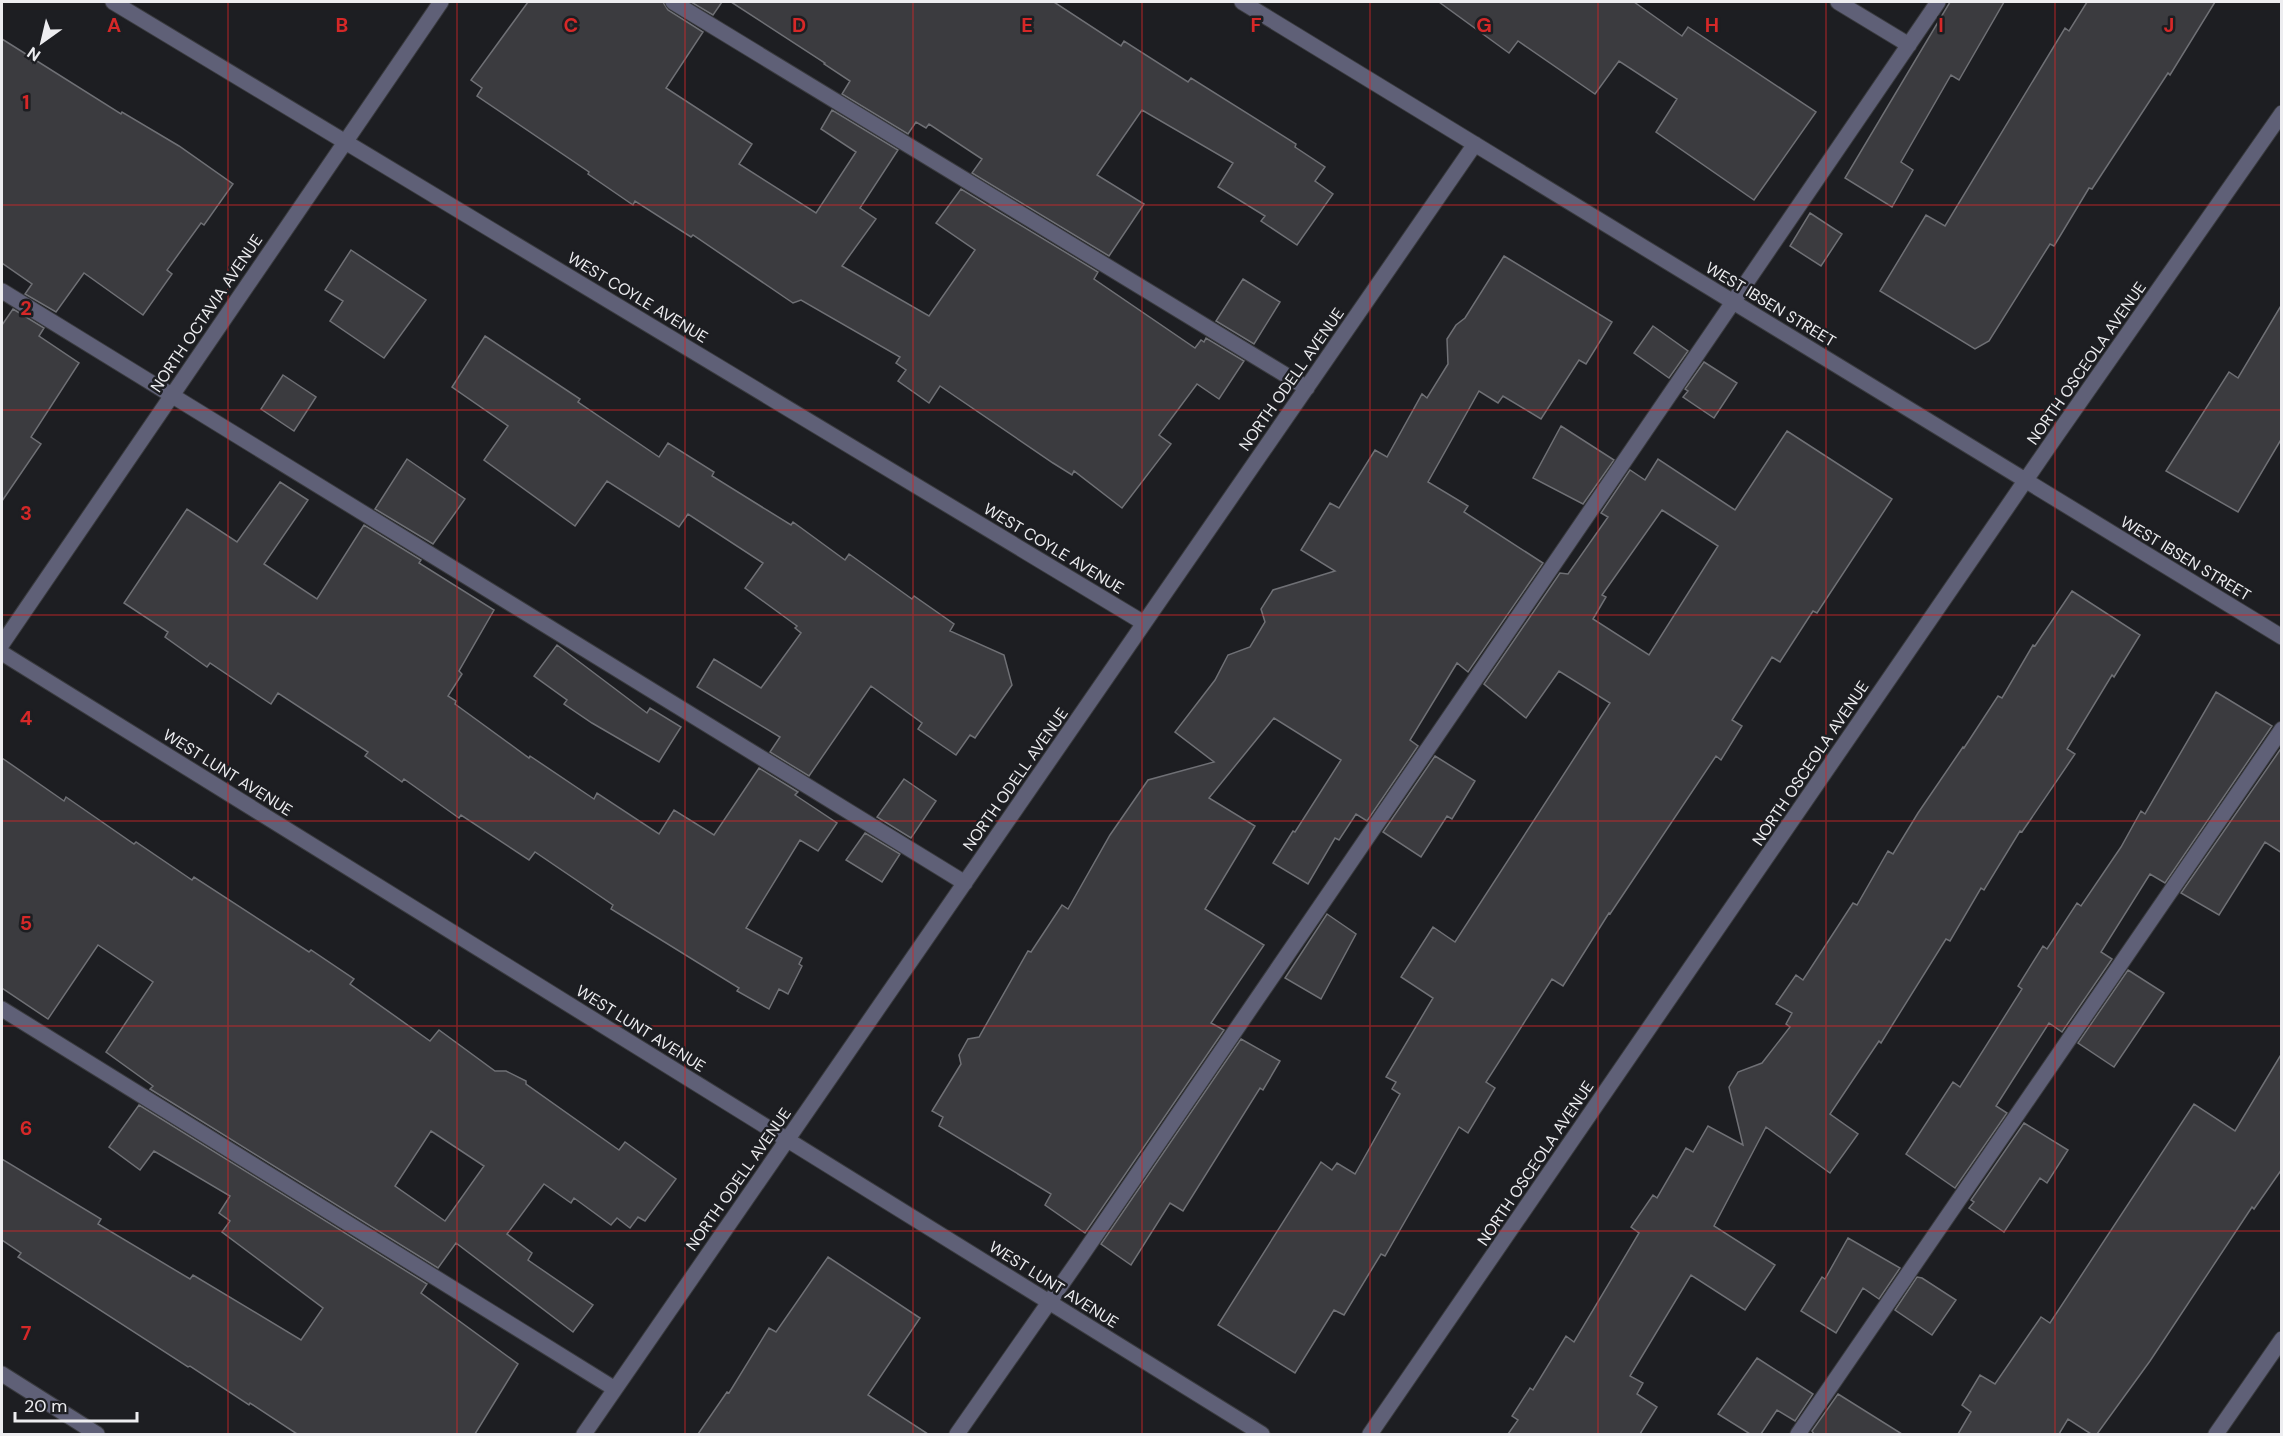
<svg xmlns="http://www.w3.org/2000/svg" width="2283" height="1436" font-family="'DM Sans',sans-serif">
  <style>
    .building { fill: #3b3b3f; stroke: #6f7075; stroke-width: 1.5; fill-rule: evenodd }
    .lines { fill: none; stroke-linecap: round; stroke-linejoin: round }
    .minor-casing { stroke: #3a3b3f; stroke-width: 17 }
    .minor { stroke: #5f6077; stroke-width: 15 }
    .grid { fill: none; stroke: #d62828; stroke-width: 1.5; stroke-opacity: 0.55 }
    .labels { text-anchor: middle; stroke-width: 5; stroke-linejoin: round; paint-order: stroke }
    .street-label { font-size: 16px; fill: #ededf0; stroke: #1d1e22 }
    .grid-label { font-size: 20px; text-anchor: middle; font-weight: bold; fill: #d62828; stroke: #1d1e22; stroke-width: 5; stroke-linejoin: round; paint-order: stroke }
  </style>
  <rect width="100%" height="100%" fill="#1d1e22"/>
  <path class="building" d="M528,2H663L668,10L703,32L666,88L752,144L739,164L816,213L856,152L821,129L832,110L898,150L860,208L876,219L842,266L929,316L975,250L936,223L961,189L1098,272L1094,279L1195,348L1201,340L1204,342L1206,338L1244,361L1219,399L1197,384L1159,435L1171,444L1122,508L1074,471L1072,475L1053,463L940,386L929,403L898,381L906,370L896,363L900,357L801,300L793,303L693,235L691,237L635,201L633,205L588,174L589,172L477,96L482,88L471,80Z
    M691,2H722L713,15Z
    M731,2H1054L1121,46L1124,41L1188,82L1191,78L1296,144L1295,147L1325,167L1315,181L1333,194L1297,245L1261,221L1265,216L1218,187L1233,163L1142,110L1097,175L1144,204L1109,256L972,173L982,159L929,124L926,128L916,122L908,134L842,94L850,81L824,64L825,63Z
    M1439,2H1634L1682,36L1688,27L1816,112L1754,200L1656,132L1677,99L1619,61L1595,94L1518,41L1509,53Z
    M1950,2H2004L1959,80L1951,75L1901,162L1913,170L1892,207L1845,178Z
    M2087,2H2215L2170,75L2168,73L2092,189L2089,188L2054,246L2050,244L1989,341L1975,349L1880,291L1926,215L1945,226L2065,28L2069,31Z
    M2,39L121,114L122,112L179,146L233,184L204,225L201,223L167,270L172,274L143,315L84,273L56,312L25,294L32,284L2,263Z
    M1810,213L1842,234L1821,266L1790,246Z
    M351,250L426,300L384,358L330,321L343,301L325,290Z
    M1504,256L1612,322L1586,364L1579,360L1541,419L1503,396L1498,403L1479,391L1428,482L1468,506L1464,512L1543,563L1468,672L1457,663L1410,740L1418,746L1367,821L1356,814L1339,840L1335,838L1308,884L1273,863L1293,831L1295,832L1341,760L1274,718L1209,798L1255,826L1205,909L1264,945L1211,1023L1224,1030L1085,1233L1045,1205L1051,1194L939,1126L943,1117L932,1111L961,1064L959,1055L968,1039L979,1037L1028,951L1031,952L1062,905L1068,909L1110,835L1148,780L1214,762L1175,732L1215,680L1228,655L1250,647L1265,622L1261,609L1273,590L1335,571L1301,550L1330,503L1339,508L1375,450L1387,457L1422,394L1427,398L1448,364L1447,339L1456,325L1465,318Z
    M1243,279L1280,302L1254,344L1216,321Z
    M2282,304V438L2238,512L2166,471L2229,372L2238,378Z
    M13,309L44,328L39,336L79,363L31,437L41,444L2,501V325Z
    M1653,326L1688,351L1669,378L1634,353Z
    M485,336L580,399L578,402L659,457L668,443L714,472L712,476L791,525L793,522L845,560L849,554L912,599L914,596L954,624L950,631L1004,655L1012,685L975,738L970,735L956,755L918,729L922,723L871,686L809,776L770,752L780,737L697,687L714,659L761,688L801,633L795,628L797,626L745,588L763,563L688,514L679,527L607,481L575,526L484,460L508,426L452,387Z
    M1704,362L1737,383L1714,418L1683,397L1688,391L1685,389Z
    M283,375L316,397L294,431L261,409Z
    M1561,426L1614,460L1583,504L1533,478Z
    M1787,431L1892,499L1817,613L1813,611L1780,662L1772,657L1732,720L1742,726L1721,760L1716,756L1610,914L1609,913L1563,986L1552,979L1486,1082L1495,1088L1468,1133L1459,1127L1385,1256L1381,1254L1344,1315L1334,1310L1295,1373L1218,1325L1321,1162L1332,1170L1337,1163L1355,1174L1400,1094L1392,1089L1396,1082L1386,1077L1433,998L1401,977L1433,927L1455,942L1610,703L1559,671L1526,718L1484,684L1560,573L1568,574L1608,517L1601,513L1630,470L1645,480L1658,459L1735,510ZM1662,510L1718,546L1649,655L1593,619L1606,597L1602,595Z
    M407,459L465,499L433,544L375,509Z
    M280,482L308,500L264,564L317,599L364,525L421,560L419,563L494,610L459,671L462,674L448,696L456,701L455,704L529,758L530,756L594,799L597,793L659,834L674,810L714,835L759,768L798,792L795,795L837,823L818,851L800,840L746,928L802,958L799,964L802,966L788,994L779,989L769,1009L737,991L739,988L611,909L613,905L535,852L529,860L461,815L459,818L404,779L402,782L365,756L368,752L278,693L271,704L210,663L207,667L165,637L168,632L124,603L187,509L237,542Z
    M2072,591L2140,635L2114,677L2112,675L2067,749L2075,754L2022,832L2020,831L1984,890L1981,888L1950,941L1946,939L1881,1043L1879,1041L1830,1114L1858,1134L1830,1173L1766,1127L1714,1226L1775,1265L1745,1310L1691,1275L1630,1376L1643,1383L1637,1394L1657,1407L1640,1434H1508L1518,1420L1512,1416L1530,1388L1533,1390L1566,1336L1574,1342L1639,1233L1631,1227L1653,1195L1657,1198L1686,1148L1693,1152L1708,1126L1743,1145L1729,1087L1738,1072L1762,1063L1790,1027L1786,1024L1792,1013L1776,1004L1796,975L1803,980L1853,903L1857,905L1888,851L1893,854L1918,813L1963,747L1964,748L1998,696L2002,698L2033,645L2035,646Z
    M557,645L647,713L650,708L681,727L659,762L592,723L564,704L567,700L534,676Z
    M2216,692L2272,726L2165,883L2150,874L2101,952L2112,959L2062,1032L2049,1023L1996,1106L2007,1113L1955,1188L1906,1154L1953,1082L1960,1087L2022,989L2018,986L2043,946L2047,949L2077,903L2081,906L2121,847L2141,811L2145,814Z
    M2282,747V853L2265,842L2219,915L2181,893Z
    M1435,756L1475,781L1452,819L1447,816L1421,857L1383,832Z
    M2,758L64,801L66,797L134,844L136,842L192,880L194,877L309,952L311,950L354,979L350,984L430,1041L439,1030L495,1071H506L526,1081V1084L619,1150L625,1142L676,1179L645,1221L638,1217L630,1228L617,1218L611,1225L574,1198L571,1203L544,1184L507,1234L532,1253L528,1260L593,1305L573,1332L456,1243L438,1268L150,1089L153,1086L106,1052L153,982L98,945L48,1019L2,988ZM431,1131L484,1166L445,1221L395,1186Z
    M904,779L936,801L911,838L877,817Z
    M865,833L900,854L882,882L846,860Z
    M1327,914L1356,934L1321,999L1285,978Z
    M2128,970L2164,993L2114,1067L2078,1043Z
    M1241,1039L1280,1061L1263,1090L1260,1088L1183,1211L1170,1203L1131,1265L1101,1244Z
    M2282,1053V1169L2254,1209L2252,1207L2150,1361L2097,1434H2091L2068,1419L2059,1434H1958L1971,1412L1962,1405L1980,1375L1995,1384L2041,1317L2050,1323L2194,1104L2235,1131Z
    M139,1105L427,1284L421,1293L518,1364L475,1434H297L250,1403L249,1405L190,1366L188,1367L18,1257L21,1253L2,1240V1159L101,1219L98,1224L190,1279L193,1275L301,1340L323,1308L222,1232L230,1221L219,1213L230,1196L154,1151L140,1170L109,1147Z
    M2024,1123L2068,1150L2047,1183L2040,1178L2004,1232L1969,1208L1974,1202L1971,1200Z
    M1848,1238L1900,1268L1879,1299L1863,1288L1836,1333L1801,1311L1822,1277L1825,1279Z
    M828,1257L920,1318L868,1395L928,1434H698L727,1392L729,1393L769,1328L776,1332Z
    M1917,1277L1922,1278L1956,1300L1932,1335L1895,1310Z
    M1757,1358L1813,1394L1795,1421L1777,1410L1761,1434H1750L1718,1414Z
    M1838,1394L1902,1434H1814L1812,1431Z"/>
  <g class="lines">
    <g class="minor-casing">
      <path id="minor" d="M113,2L1144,623
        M673,2L1307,388
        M1242,2L2282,637
        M1838,2L1909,45
        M2,291L965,883
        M2,644L441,2
        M2,653L1262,1434
        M2,1009L615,1389
        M2,1374L97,1434
        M584,1434L1475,144
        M957,1434L1080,1258L1938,2
        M1370,1434L2054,439L2282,113
        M1798,1434L2282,729
        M2216,1434L2282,1339"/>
    </g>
    <use href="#minor" class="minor"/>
  </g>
  <path class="grid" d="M228,2V1434M457,2V1434M685,2V1434M913,2V1434M1142,2V1434M1370,2V1434M1598,2V1434M1826,2V1434M2055,2V1434M2,205H2282M2,410H2282M2,615H2282M2,821H2282M2,1026H2282M2,1231H2282"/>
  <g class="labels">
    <g class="street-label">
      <text transform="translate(638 297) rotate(31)" y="6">WEST COYLE AVENUE</text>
      <text transform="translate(1771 304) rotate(31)" y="6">WEST IBSEN STREET</text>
      <text transform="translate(206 313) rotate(-56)" y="6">NORTH OCTAVIA AVENUE</text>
      <text transform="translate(2086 363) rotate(-55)" y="6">NORTH OSCEOLA AVENUE</text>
      <text transform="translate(1291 379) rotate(-55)" y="6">NORTH ODELL AVENUE</text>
      <text transform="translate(1054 548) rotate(31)" y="6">WEST COYLE AVENUE</text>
      <text transform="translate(2186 558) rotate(31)" y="6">WEST IBSEN STREET</text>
      <text transform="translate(1810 763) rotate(-56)" y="6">NORTH OSCEOLA AVENUE</text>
      <text transform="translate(228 772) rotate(32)" y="6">WEST LUNT AVENUE</text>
      <text transform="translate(1015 779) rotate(-55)" y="6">NORTH ODELL AVENUE</text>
      <text transform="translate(641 1028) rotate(32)" y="6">WEST LUNT AVENUE</text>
      <text transform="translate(1535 1163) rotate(-56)" y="6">NORTH OSCEOLA AVENUE</text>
      <text transform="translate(738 1179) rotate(-55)" y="6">NORTH ODELL AVENUE</text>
      <text transform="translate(1054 1284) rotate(32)" y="6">WEST LUNT AVENUE</text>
    </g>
  </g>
  <g class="grid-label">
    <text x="114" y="32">A</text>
    <text x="342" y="32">B</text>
    <text x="571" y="32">C</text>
    <text x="799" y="32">D</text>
    <text x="1027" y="32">E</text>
    <text x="1256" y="32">F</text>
    <text x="1484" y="32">G</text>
    <text x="1712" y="32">H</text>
    <text x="1941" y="32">I</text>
    <text x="2169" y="32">J</text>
    <text x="26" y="109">1</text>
    <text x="26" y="315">2</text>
    <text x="26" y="520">3</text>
    <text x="26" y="725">4</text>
    <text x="26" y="930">5</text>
    <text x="26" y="1135">6</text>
    <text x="26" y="1340">7</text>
  </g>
  <rect width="2283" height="1436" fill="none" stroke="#ededf0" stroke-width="6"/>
  <g transform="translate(42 42) rotate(214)" stroke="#1d1e22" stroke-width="4.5" paint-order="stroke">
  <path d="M0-4.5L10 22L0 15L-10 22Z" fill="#ededf0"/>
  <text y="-9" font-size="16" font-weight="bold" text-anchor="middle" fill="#ededf0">N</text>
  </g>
  <path d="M15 1412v9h122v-9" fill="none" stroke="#ededf0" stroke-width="3"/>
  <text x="24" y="1412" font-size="18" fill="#ededf0" stroke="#1d1e22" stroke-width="4.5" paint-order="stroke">20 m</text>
</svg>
